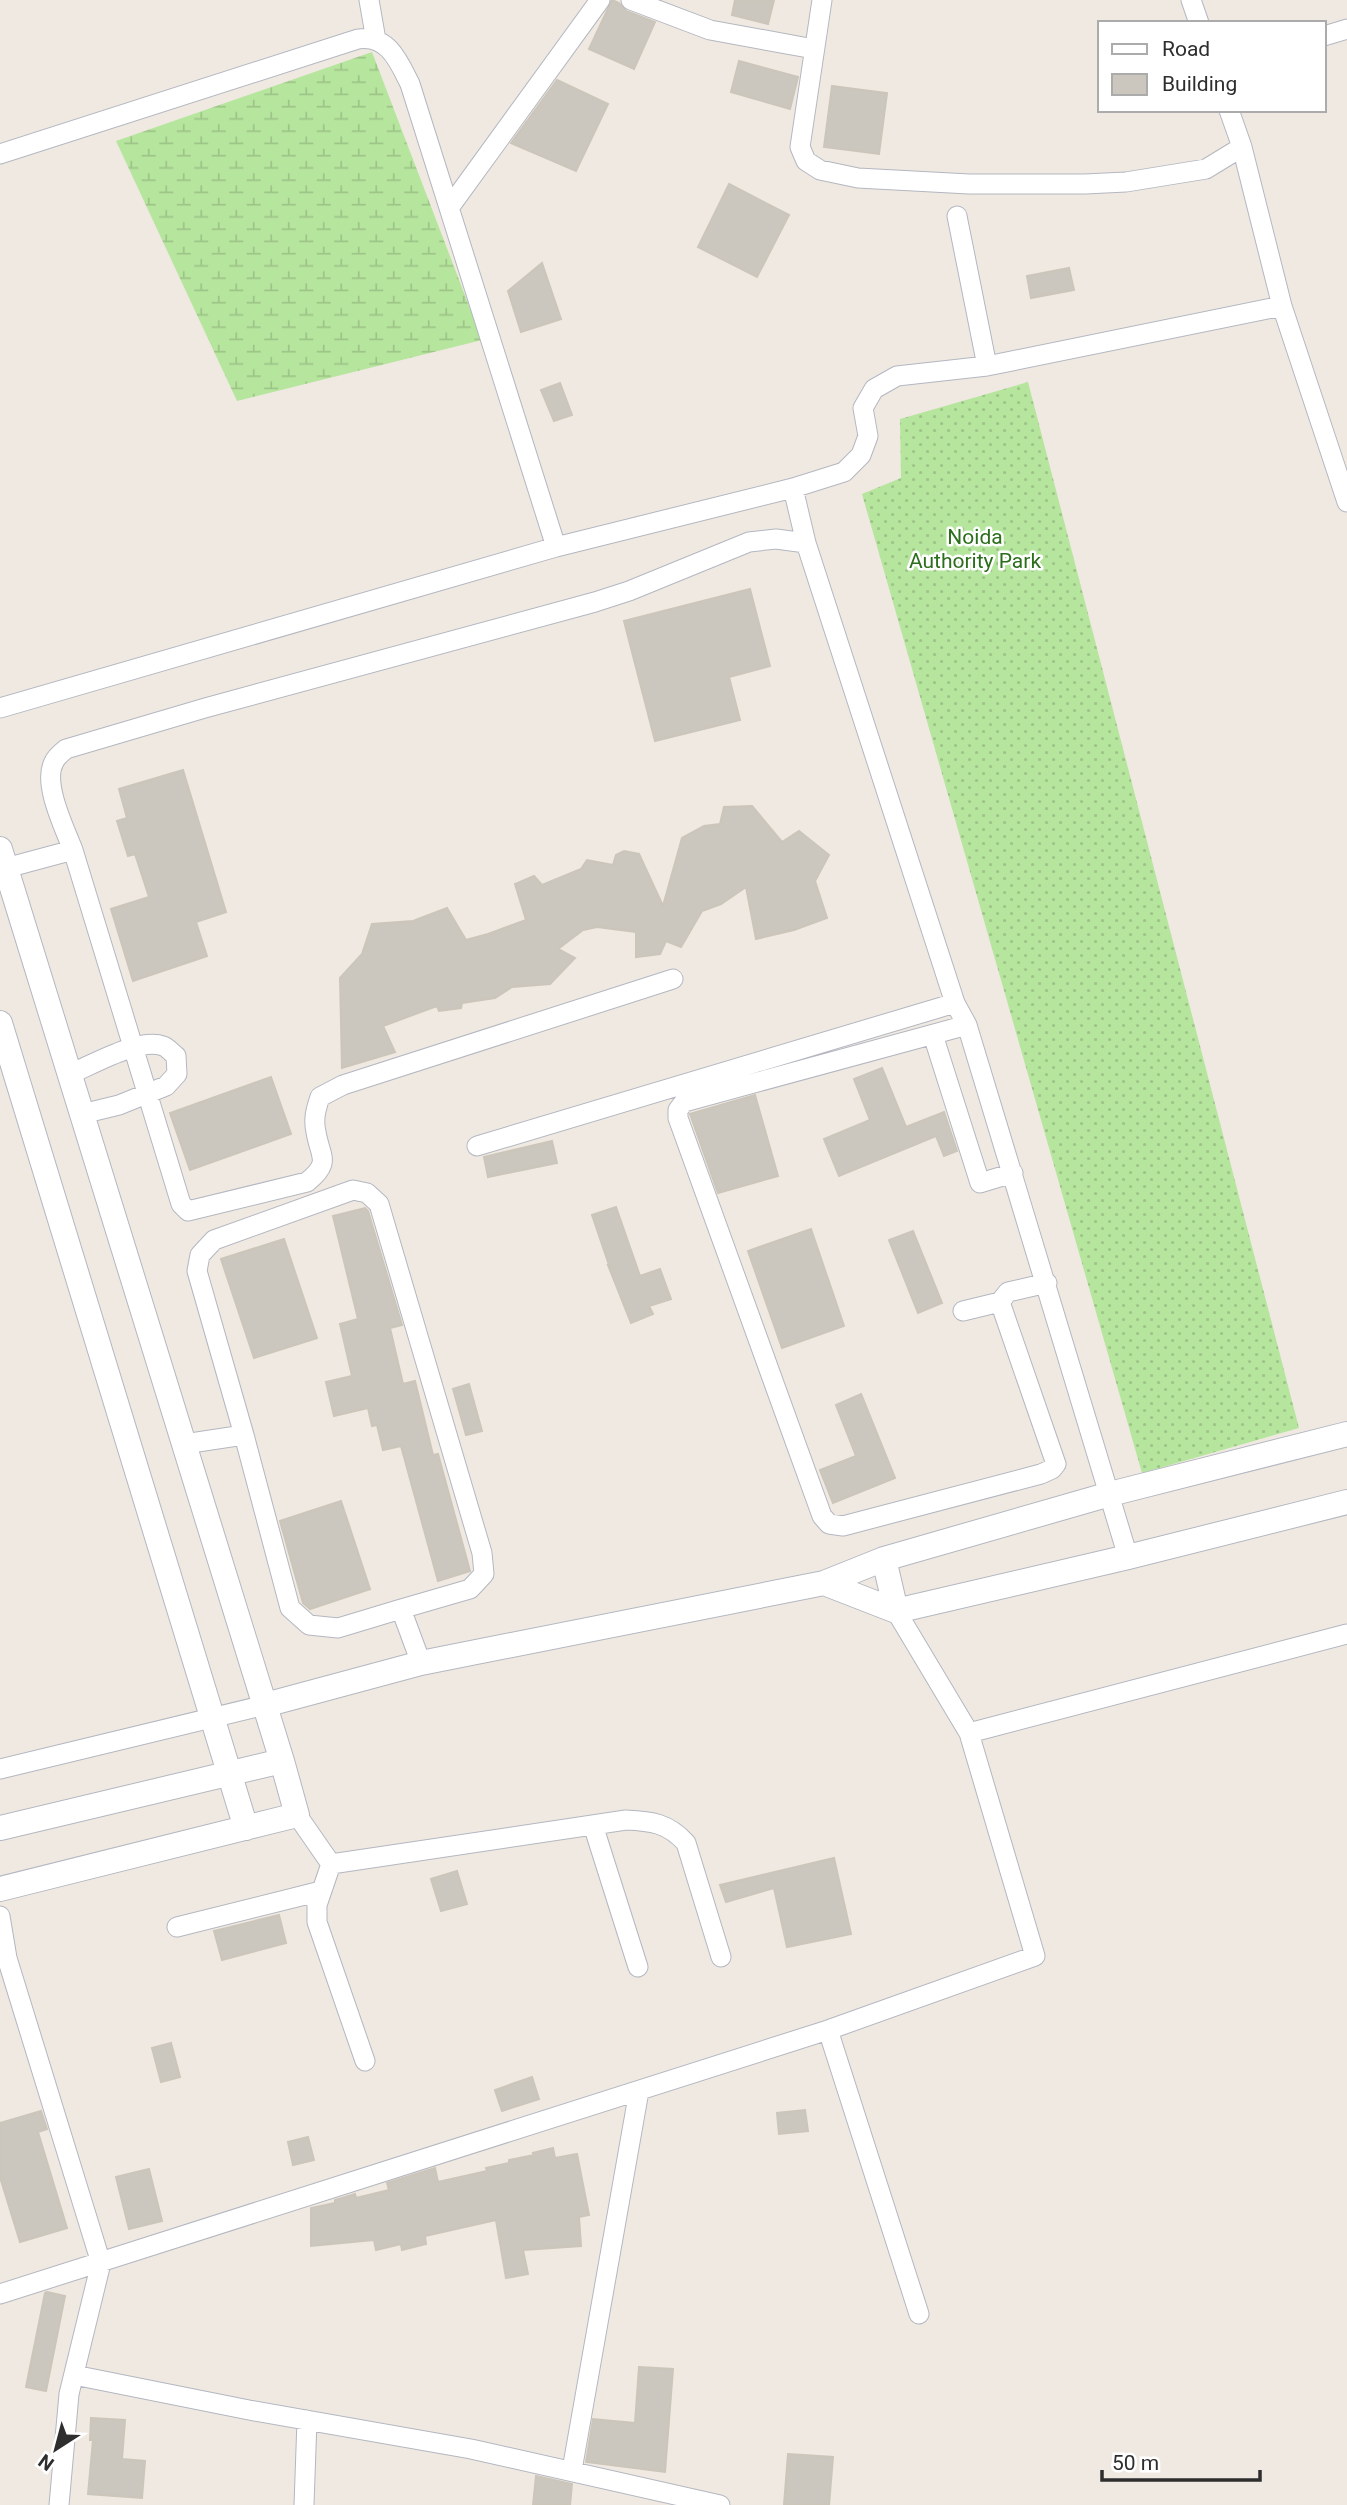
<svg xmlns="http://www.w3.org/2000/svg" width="1347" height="2505" font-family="Roboto,sans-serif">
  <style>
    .grass { fill: url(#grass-dots) }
    .wetland { fill: url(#wetland-marsh) }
    .building { fill: #cbc7bf; stroke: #cbc5ba; stroke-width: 2 }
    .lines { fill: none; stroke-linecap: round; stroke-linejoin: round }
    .minor-casing { stroke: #b4b7c1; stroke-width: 21 }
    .tertiary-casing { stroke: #b4b7c1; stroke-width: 26 }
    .minor { stroke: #fff; stroke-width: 19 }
    .tertiary { stroke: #fff; stroke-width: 24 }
    .labels { text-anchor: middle; stroke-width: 5; stroke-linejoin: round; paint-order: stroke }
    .park-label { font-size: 21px; fill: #2c6e1b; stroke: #fff }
  </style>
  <defs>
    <pattern id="grass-dots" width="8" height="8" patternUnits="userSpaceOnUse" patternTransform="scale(1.75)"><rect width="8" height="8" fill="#b6e59e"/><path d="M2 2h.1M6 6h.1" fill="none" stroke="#9dc588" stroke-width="1.8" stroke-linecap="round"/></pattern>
    <pattern id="wetland-marsh" width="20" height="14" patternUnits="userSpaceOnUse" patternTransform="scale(1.75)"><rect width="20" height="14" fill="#b6e59e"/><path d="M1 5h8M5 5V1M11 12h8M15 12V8" fill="none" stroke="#9dc588"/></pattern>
  </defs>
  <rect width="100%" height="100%" fill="#efe9e1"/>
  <path class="grass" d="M1028,382L1299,1428L1142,1473L862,494L901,478L900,419Z"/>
  <path class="wetland" d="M372,52L482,340L237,401L116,141Z"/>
  <path class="building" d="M612,0L619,3L626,11L655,22L634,69L589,49Z
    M735,0H774L768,24L732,15Z
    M739,61L798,77L790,109L731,92Z
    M557,80L608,104L576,171L511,143Z
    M832,86L887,93L879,154L824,147Z
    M729,184L789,215L757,277L698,247Z
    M542,263L561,319L521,332L508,291Z
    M1069,268L1074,290L1031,298L1027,276Z
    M560,383L572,415L554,421L541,390Z
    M750,589L770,666L729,677L740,720L655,741L624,621Z
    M183,770L226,912L196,922L207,956L133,981L111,909L149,897L135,854L128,856L117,821L127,818L119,789Z
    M752,806L782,842L799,831L829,855L815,881L827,918L794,930L756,939L746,887L721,904L702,911L681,947L666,941L660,954L636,957V932L597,927L583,930L558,949L575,958L550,984L512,987L495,998L462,1003L461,1008L439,1011L437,1006L383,1026L395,1052L342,1068L340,978L362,954L372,924L413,921L447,908L466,940L488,934L526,920L515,884L534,876L542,885L581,869L587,860L613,865L616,855L624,851L639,854L663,906L682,838L704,826L720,824L724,807Z
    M882,1068L906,1127L944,1112L957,1151L944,1156L936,1136L839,1176L824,1139L870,1120L854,1079Z
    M271,1077L291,1134L190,1170L170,1113Z
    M755,1095L778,1176L718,1193L690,1114Z
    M552,1141L557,1163L488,1177L484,1157Z
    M616,1207L640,1276L660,1269L671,1299L649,1306L653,1314L631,1323L608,1265H609L592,1215Z
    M365,1208L368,1211L402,1325L390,1328L403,1384L415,1381L433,1455L438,1454L470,1571L438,1581L401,1446L383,1450L377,1425L372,1426L368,1408L334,1416L326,1382L352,1376L340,1324L358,1319L333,1216Z
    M811,1229L844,1326L782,1348L748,1251Z
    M913,1231L942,1303L918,1313L889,1240Z
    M284,1239L317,1338L254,1358L221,1259Z
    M469,1384L482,1431L466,1435L453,1389Z
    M861,1394L895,1478L833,1503L820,1470L856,1456L836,1405Z
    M341,1501L370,1589L310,1609L303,1603L280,1521Z
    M834,1858L851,1934L787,1947L774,1888L726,1902L720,1885Z
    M457,1871L467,1904L441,1911L431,1879Z
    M279,1915L286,1943L222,1960L214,1931Z
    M171,2043L180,2077L161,2082L152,2048Z
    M532,2077L539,2099L502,2111L495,2090Z
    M805,2110L808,2131L779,2134L777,2113Z
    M41,2111L47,2129L38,2132L67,2228L20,2242L0,2177V2123Z
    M308,2137L314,2160L293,2165L288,2142Z
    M553,2148L555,2158L577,2154L589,2215L579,2217L581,2246L523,2250L528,2274L506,2278L496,2220L425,2236L426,2244L402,2250L401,2244L376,2250L374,2240L311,2246V2208L335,2203V2200L355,2194L356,2198L389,2190L387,2183L435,2168L438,2182L487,2171L486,2168L509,2163V2160L534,2155L533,2153Z
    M149,2169L162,2221L129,2229L116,2177Z
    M47,2292L65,2296L46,2391L26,2387L45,2293Z
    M639,2367L673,2369L665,2472L586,2462L593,2419L635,2423Z
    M91,2418L125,2420L122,2459L145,2461L142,2498L88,2494L93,2440H90Z
    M788,2454L833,2457L829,2505H784Z
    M536,2476L572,2484L570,2505H533Z"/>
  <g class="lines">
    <g class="minor-casing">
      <path id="minor" d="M369,0L376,40
        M631,0L710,30L814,49
        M822,0L800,147L806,161L820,170L858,178L969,184H1085L1126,182L1206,169L1242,147
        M1191,0L1199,23
        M1324,36L1347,29
        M1229,110L1242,147L1282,306L1347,502
        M0,154L358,39C388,34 399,62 410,84L556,547
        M449,208L600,0
        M957,216L987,366
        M793,488L806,543L955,1003L967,1025L1128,1557
        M0,708L556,547L793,488L844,472L861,455L868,436L863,408L874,389L897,376L987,366L1282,306
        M6,868L73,850
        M673,979L343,1085L320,1097C316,1109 313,1119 316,1132C320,1157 332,1162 307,1182L188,1211L181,1204L73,850C65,829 42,783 54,762C56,757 61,753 66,749L205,708L595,602L629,591L749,542L776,539L806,543
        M967,1025L684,1102L678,1110V1118L822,1516L829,1524L843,1526L1041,1474L1052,1469L1056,1464L1000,1302L1008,1292L1047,1283
        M933,1035L980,1183L1013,1173
        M70,1074C92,1065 140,1037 163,1046C167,1047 172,1053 176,1056L177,1074L166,1086L119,1105L82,1114
        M477,1146L955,1003
        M963,1311L1000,1302
        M244,1435L290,1608L309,1625L338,1628L401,1609
        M184,1444L244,1435L197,1271L200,1255L214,1240L353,1190L367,1193L379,1204L482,1553L484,1574L470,1589L401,1609L421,1663
        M969,1733L1347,1634
        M0,1769L265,1705
        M297,1815L331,1864L317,1905V1922L365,2061
        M593,1825L638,1967
        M331,1864L626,1820C651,1821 668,1823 686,1843L721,1957
        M0,1916L7,1958L101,2263L69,2394L59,2505
        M177,1927L321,1891
        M828,2030L919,2314
        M0,2294L828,2030L1035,1956L969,1733L896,1611
        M74,2375L249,2410L471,2449L720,2505
        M572,2470L639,2091
        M304,2505L307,2420"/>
    </g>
    <g class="tertiary-casing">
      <path id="tertiary" d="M0,849L282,1761L297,1815L0,1889
        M0,1023L246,1828
        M884,1559L896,1611
        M824,1583L896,1611L1128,1557L1347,1502
        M265,1705L421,1663L824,1583L884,1559L1110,1494L1347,1434
        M0,1828L282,1761"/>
    </g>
    <use href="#minor" class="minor"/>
    <use href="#tertiary" class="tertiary"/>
  </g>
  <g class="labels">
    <g class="park-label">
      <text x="975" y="544">Noida<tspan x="975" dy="24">Authority Park</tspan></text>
    </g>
  </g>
  <rect x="1098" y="21" width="228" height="91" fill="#ffffff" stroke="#ababab" stroke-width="2"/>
  <rect x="1112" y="44" width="35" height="10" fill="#ffffff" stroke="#ababab" stroke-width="2"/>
  <text x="1162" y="56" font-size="21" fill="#2e2e2e">Road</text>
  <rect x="1112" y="74" width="35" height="21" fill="#cbc7bf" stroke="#ababab" stroke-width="2"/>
  <text x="1162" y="91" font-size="21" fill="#2e2e2e">Building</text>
  <g transform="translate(56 2449) rotate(216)" stroke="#ffffff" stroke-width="5" paint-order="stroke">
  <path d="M0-5L12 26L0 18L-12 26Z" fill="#2e2e2e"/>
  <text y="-10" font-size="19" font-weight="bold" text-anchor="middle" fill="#2e2e2e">N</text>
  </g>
  <path d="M1102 2470v10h158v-10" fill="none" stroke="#2e2e2e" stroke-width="3.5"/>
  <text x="1112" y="2470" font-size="21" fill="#2e2e2e" stroke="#ffffff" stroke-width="5" paint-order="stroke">50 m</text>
</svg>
